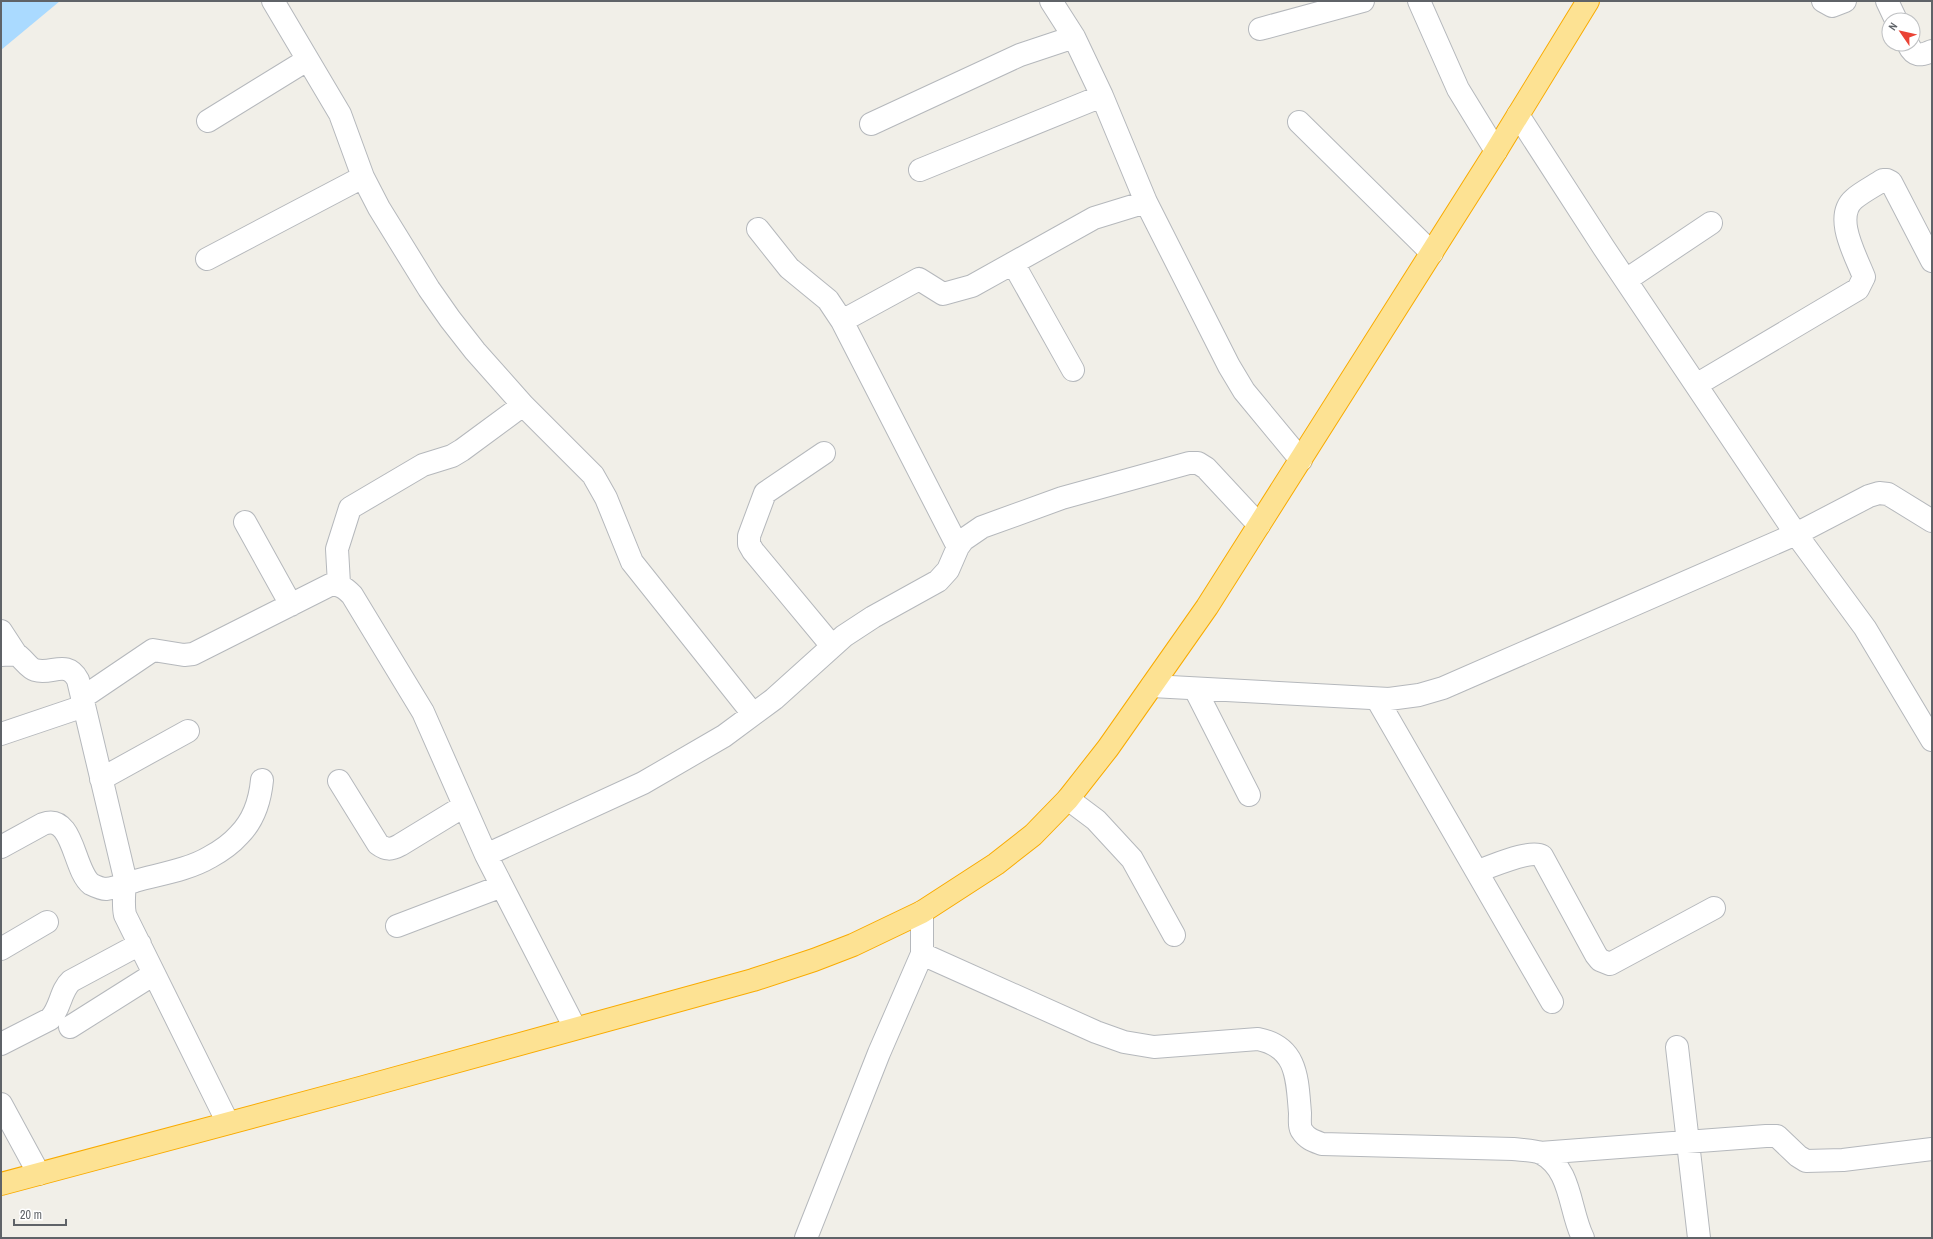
<svg xmlns="http://www.w3.org/2000/svg" width="1933" height="1239" font-family="'Archivo Narrow',sans-serif">
  <style>
    .water { fill: #aadaff }
    .lines { fill: none; stroke-linecap: round; stroke-linejoin: round }
    .minor-casing { stroke: #b5b8bc; stroke-width: 24 }
    .highway-casing { stroke: #f9ab00; stroke-width: 24 }
    .minor { stroke: #fff; stroke-width: 22 }
    .highway { stroke: #fde293; stroke-width: 22 }
  </style>
  <rect width="100%" height="100%" fill="#f1efe8"/>
  <path class="water" d="M1,1H60L1,50Z"/>
  <g class="lines">
    <g class="minor-casing">
      <path id="minor" d="M273,1L340,114L363,177L379,208L429,289L450,319L475,351L523,405L593,475L606,498L632,562L753,714
        M1051,1L1074,37L1102,96L1146,202L1229,366L1244,391L1301,460
        M1419,1L1458,89L1496,151
        M1823,1L1832,6L1845,1
        M1887,1L1896,20
        M1260,29L1363,1
        M1908,44C1914,57 1920,56 1932,51
        M1518,115L1604,248L1796,534L1865,628L1932,740
        M208,121L307,60
        M1299,122L1432,253
        M871,124L1020,55L1074,37
        M920,170L1102,96
        M758,229L789,268L828,300L842,321L958,547
        M207,259L363,177
        M1013,263L1073,370
        M1626,280L1711,223
        M842,321L919,279L943,294L972,286L1094,218L1146,202
        M1696,385L1858,289L1864,277C1856,256 1833,217 1854,199C1862,192 1874,186 1883,180H1887L1891,182L1932,261
        M824,453L765,493L749,536V544L753,551L832,646
        M245,522L291,605
        M339,584L337,549L350,508L423,465L452,456L462,450L523,405
        M1,631L16,654
        M1,655L16,654C23,658 28,668 35,670C52,675 67,659 78,680L124,874C126,888 122,901 125,915L228,1123
        M1152,686L1389,699L1419,695L1443,688L1796,534L1869,496L1879,493L1888,494L1932,521
        M1195,689L1249,795
        M82,698L153,650L184,655L193,654L330,585C340,584 345,588 352,595L423,712L486,855L575,1028
        M1377,699L1552,1002
        M1,734L84,706
        M101,779L188,731
        M339,781L378,844C386,850 391,850 400,845L464,806
        M1068,799L1096,820L1132,859L1174,935
        M1,847L43,824C74,813 73,870 91,884C95,886 101,889 106,889C115,888 126,884 135,881C160,874 188,870 210,857C221,851 231,844 239,835C254,820 260,801 262,780
        M486,855L643,783L724,736L774,699L844,636L873,617L938,581L948,570L958,547L963,540L982,527L1062,498L1189,463H1198L1206,468L1259,525
        M1477,871C1491,867 1530,849 1542,856L1596,955L1600,960L1610,964L1714,908
        M922,912V954L1096,1032L1124,1042L1154,1047L1258,1039C1298,1047 1297,1079 1300,1113C1300,1119 1299,1127 1302,1131C1307,1139 1314,1141 1322,1144L1513,1149C1522,1150 1534,1150 1541,1153C1572,1169 1569,1210 1583,1238
        M397,926L502,886
        M1,949L47,922
        M70,1027L154,974
        M1,1044L50,1019C61,1008 60,991 71,981L140,944
        M1677,1047L1699,1238
        M1,1104L39,1174
        M1540,1153L1766,1136H1777L1798,1156L1806,1161L1843,1160L1932,1149
        M806,1238L879,1053L922,954"/>
    </g>
    <g class="highway-casing">
      <path id="highway" d="M1,1184L360,1088L753,980L814,960L853,945L922,912L996,864L1033,835L1068,799L1108,748L1207,607L1496,151L1588,1"/>
    </g>
    <use href="#minor" class="minor"/>
    <use href="#highway" class="highway"/>
  </g>
  <rect width="1933" height="1239" fill="none" stroke="#5f6368" stroke-width="4"/>
  <g transform="translate(1901 32) rotate(304)"><circle r="19" fill="#ffffff" stroke="#bfc1c3"/>
  <path d="M0-3L7 15L0 10L-7 15Z" fill="#ea4335"/>
  <text y="-6" font-size="11" font-weight="bold" text-anchor="middle" fill="#5f6368">N</text>
  </g>
  <path d="M14 1219v6h52v-6" fill="none" stroke="#5f6368" stroke-width="2"/>
  <text x="20" y="1219" font-size="12" fill="#5f6368" stroke="#ffffff" stroke-width="3" paint-order="stroke">20 m</text>
</svg>
